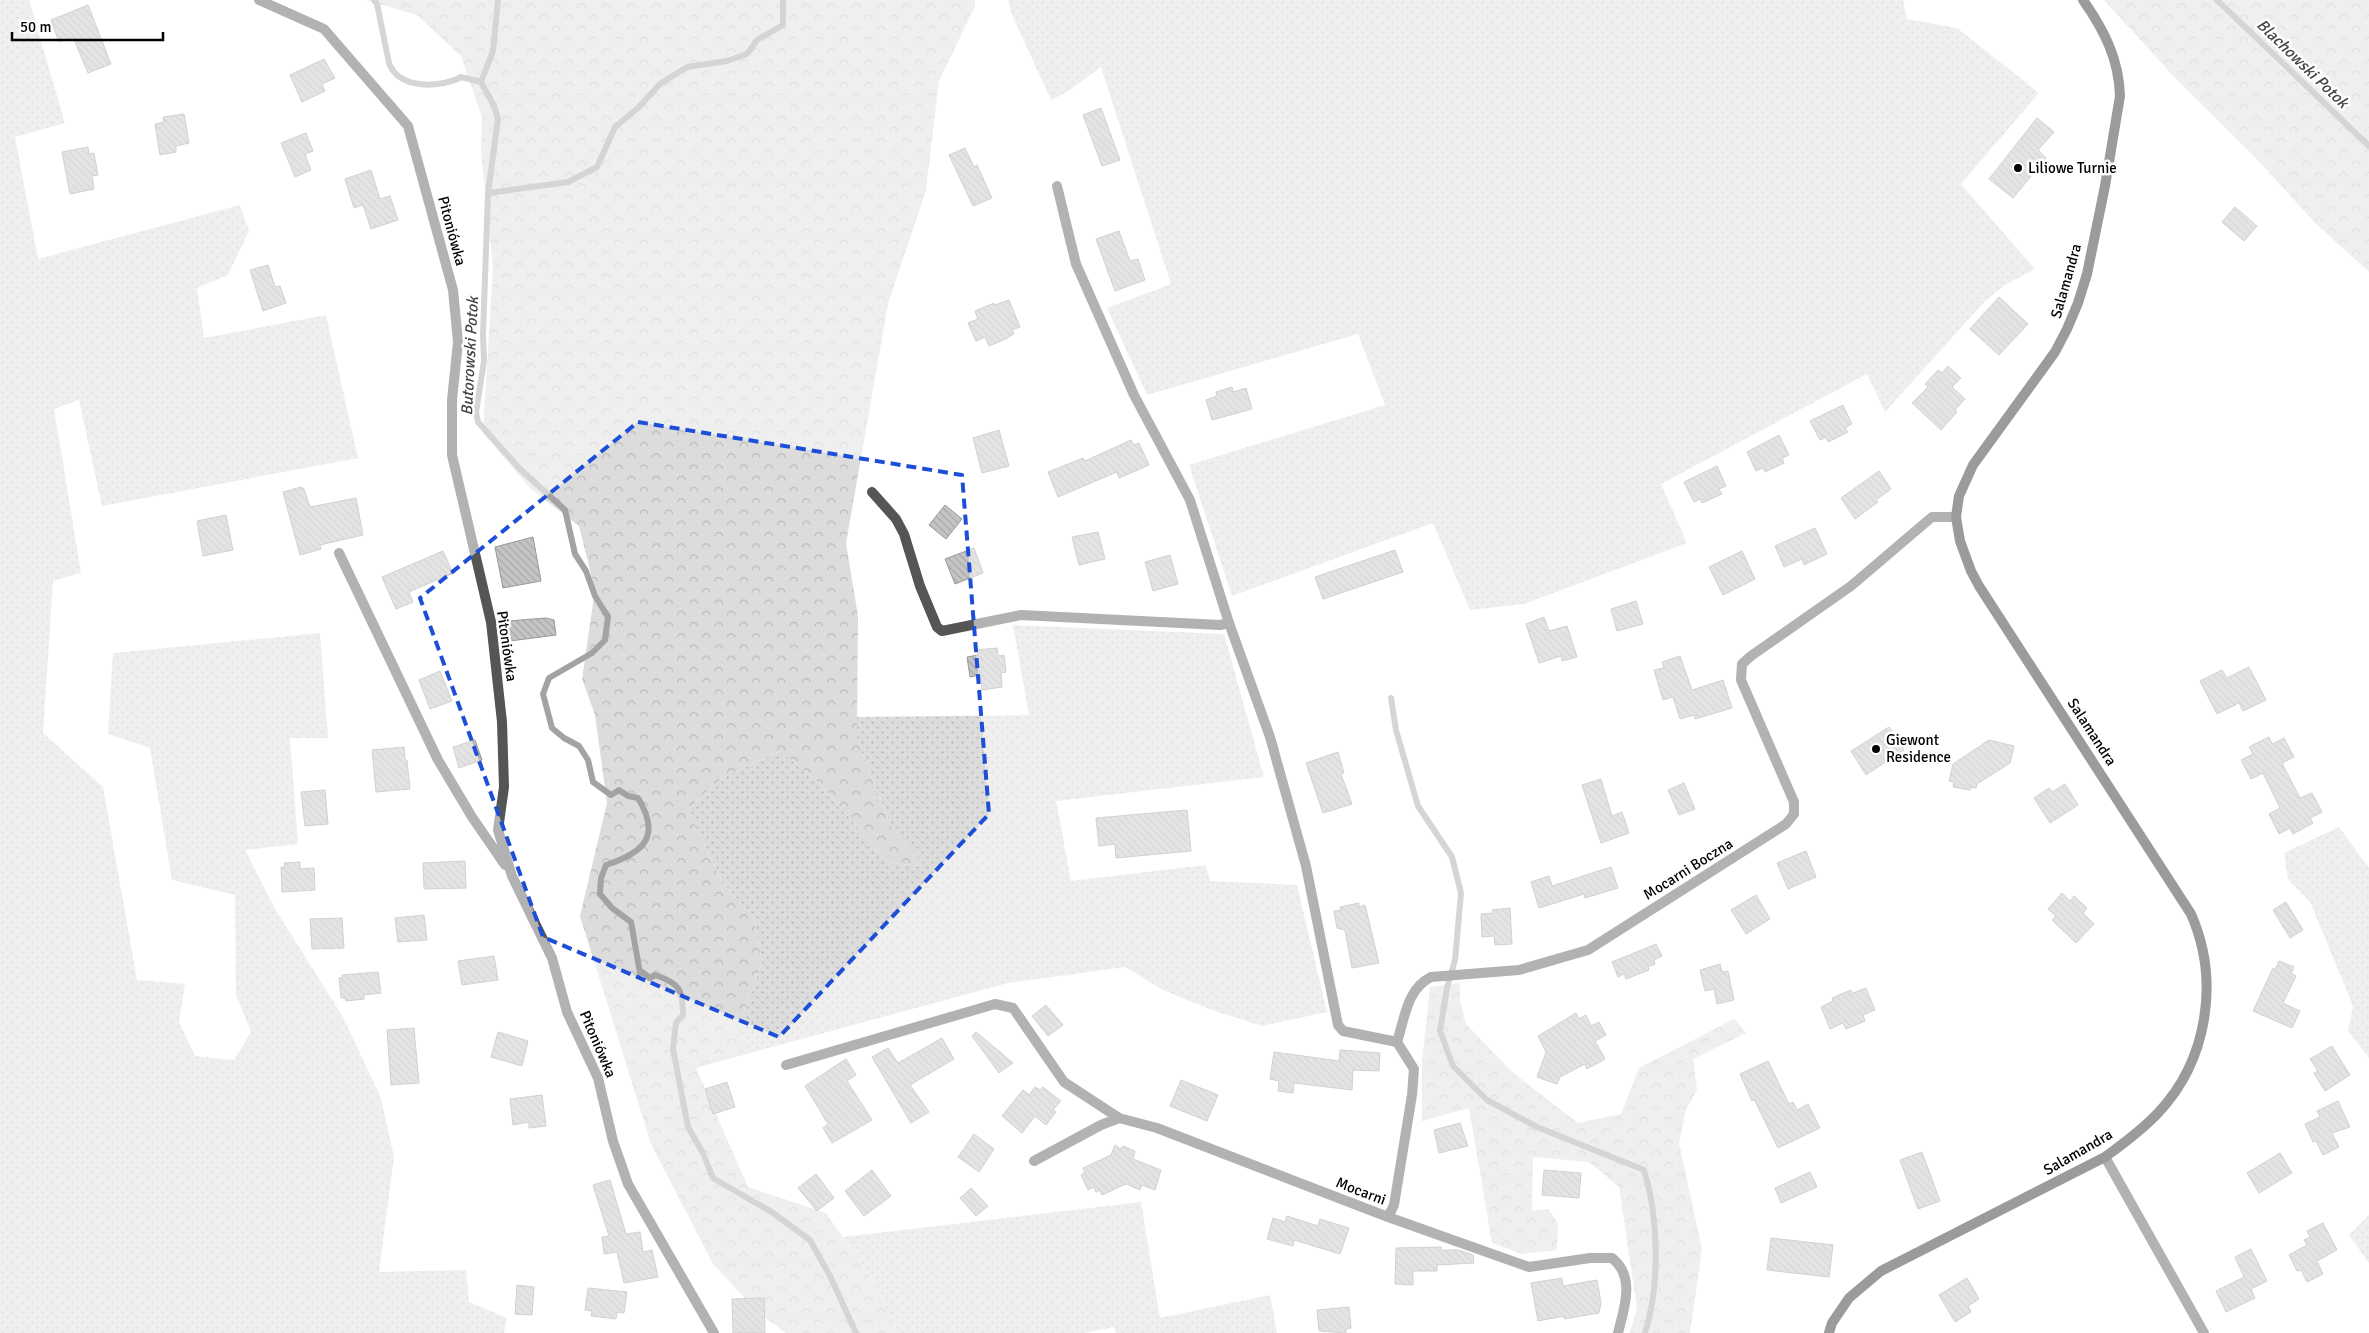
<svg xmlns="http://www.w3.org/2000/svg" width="2369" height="1333" font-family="Signika,sans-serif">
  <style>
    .grass { fill: url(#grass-dots) }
    .forest { fill: url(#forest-crowns) }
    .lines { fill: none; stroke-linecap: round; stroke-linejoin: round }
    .stream { stroke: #a3a3a3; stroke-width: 6 }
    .building { fill: url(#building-back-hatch); stroke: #999 }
    .lane { stroke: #555; stroke-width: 10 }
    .street { stroke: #555; stroke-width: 10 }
    .secondary { stroke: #222; stroke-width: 10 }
    .marked { fill: none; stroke: #1d4ed8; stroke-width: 4; stroke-dasharray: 10 6; stroke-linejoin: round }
    .poi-dot { fill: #000; stroke: #fff; stroke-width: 2 }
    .labels { text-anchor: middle; stroke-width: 5; stroke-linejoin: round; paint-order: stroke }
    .poi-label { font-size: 15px; fill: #000; stroke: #fff; text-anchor: start }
    .street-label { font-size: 15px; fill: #000; stroke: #fff }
    .water-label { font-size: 16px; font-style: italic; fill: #444; stroke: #fff }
  </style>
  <defs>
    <pattern id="grass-dots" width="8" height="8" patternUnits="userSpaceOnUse" patternTransform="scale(1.25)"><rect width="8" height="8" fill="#dcdcdc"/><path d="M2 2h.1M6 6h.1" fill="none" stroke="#bbb" stroke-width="1.8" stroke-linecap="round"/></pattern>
    <pattern id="forest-crowns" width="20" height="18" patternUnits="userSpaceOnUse" patternTransform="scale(1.25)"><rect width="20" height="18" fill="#dcdcdc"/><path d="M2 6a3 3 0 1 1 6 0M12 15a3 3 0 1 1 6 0" fill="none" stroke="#bbb"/></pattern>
    <pattern id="building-back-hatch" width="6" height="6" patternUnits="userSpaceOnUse" patternTransform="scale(1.25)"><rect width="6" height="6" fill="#c4c4c4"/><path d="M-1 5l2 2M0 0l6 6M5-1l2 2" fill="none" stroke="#a7a7a7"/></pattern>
  </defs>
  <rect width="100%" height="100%" fill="#fff"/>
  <path class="grass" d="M0,0H29L65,123L15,137L38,259L240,205L249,231L228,275L197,288L204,338L326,315L358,458L102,506L79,400L54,409L81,573L53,581L43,733L103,787L137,980L185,984L179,1022L195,1056L234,1060L251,1032L236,995L235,895L172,880L150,748L108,734L113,653L320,633L328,738H290L298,844L245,850L275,909L343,1017L381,1098L394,1157L379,1272L466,1270L469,1302L507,1318L504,1333H0Z
    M1008,0H1903L1907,19L1957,28L2039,93L1961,184L2035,269L2005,285L1985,301L1885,412L1867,374L1661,484L1687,543L1524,604L1470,610L1433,523L1232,596L1189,465L1385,405L1358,334L1147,395L1107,308L1171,284L1101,67L1067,92L1051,100L1012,15Z
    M1013,625L1224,634L1264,777L1056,801L1071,881L1206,865L1210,881L1297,885L1327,1012L1262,1026L1212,1010L1163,990L1125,967L1008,983L743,1055L740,1022L762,963L754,918L722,882L688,809L722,778L780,751L820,783L888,863L924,866L891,826L857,740V717L1029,715Z
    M2339,827L2369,868V1058L2348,1031L2353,1006L2310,902L2288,879L2284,853Z
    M1141,1202L1160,1318L1270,1295L1277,1333H1116L1114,1327L1085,1333H899L873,1281L843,1237Z
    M2369,1215V1263L2349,1235Z"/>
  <path class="forest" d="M366,0H975V6L939,81L926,190L888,304L846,543L858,616L857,740L891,826L925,866L888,863L820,783L780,751L722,778L688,809L722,882L754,918L762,963L740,1022L743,1055L696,1068L748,1187L826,1213L873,1281L899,1333H786L760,1314L713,1264L651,1144L580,916L607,803L595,715L582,679L595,590L579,526L531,489L483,433L493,266L481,152L482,117L461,56L417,15Z
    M2104,0H2369V272L2315,223L2254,156L2177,80Z
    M1460,983V1000L1466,1024L1511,1071L1578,1123L1621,1114L1639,1068L1734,1019L1746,1033L1693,1059L1697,1090L1686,1110L1679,1143L1702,1249L1690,1333H1630L1637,1308L1619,1187L1589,1162L1533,1157L1532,1211L1548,1209L1558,1223L1557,1250L1522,1254L1492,1243L1469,1108L1422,1121V1061L1430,987Z"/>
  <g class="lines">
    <path class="stream" d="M374,0L377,4L389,63C399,90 441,88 461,77L481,82L494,106L498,119L488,193L483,335L484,361L476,412L478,422L520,469L565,510L575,554L586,571L595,596L608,617L605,640L592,653L549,678L543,694L552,728L564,738L579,746L588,760L593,782L611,795L619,790L628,796L638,798C662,837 643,853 606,865L601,878L600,894L612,908L631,922L640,973L642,972L650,978L655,975C679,983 683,989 683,1015L676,1023L673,1049L688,1127L703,1153L713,1178L773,1213L810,1240L831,1278L856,1333
      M2217,0L2369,146
      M481,82L493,51L498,0
      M488,193L568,182L597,167L615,127L638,108L660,84L687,67L727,61L747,54L757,40L783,25V0
      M1391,698L1396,730L1418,806L1452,857L1461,893L1455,960L1447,988L1440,1031L1453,1066L1487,1100L1537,1127L1644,1170C1659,1218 1660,1285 1645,1333"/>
  </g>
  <path class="building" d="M88,5L111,64L88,73L73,37L59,42L51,20Z
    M324,59L335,78L322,84L325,91L302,102L290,75Z
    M1101,108L1120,160L1102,166L1083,115Z
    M184,114L189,143L176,146V152L160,155L155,124L164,122L163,117Z
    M2037,118L2054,132L2038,150L2046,158L2013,198L1989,179Z
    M306,133L313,151L305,154L311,170L295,177L281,143Z
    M88,147L89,154L94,153L98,175L92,176L94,189L70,194L62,152Z
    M965,148L974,167L977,165L992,198L973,206L949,155Z
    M371,170L380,199L390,196L398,220L371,229L363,205L354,208L345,179Z
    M2235,207L2257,226L2244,241L2222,222Z
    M1119,231L1130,261L1138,259L1145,280L1115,291L1096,239Z
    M268,265L275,287L280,286L286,303L263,311L250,270Z
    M1999,297L2028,324L1999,355L1970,329Z
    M1009,300L1020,327L1012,330L1014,334L1008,337V338L989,346L985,337L976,341L968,323L978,319L975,311L994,303L995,305Z
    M1948,366L1961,378L1952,387L1965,399L1955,410L1957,412L1941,430L1912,403L1928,387L1925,384L1938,370L1942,373Z
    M1232,387L1233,392L1246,388L1252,409L1212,420L1206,400L1217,396L1216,392Z
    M1843,405L1852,424L1845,428L1848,432L1828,442L1826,437L1820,440L1810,421Z
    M999,430L1009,466L982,473L973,438Z
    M1779,435L1789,455L1782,458L1784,463L1765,472L1763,468L1756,471L1747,452Z
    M1131,440L1134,445L1139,443L1149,465L1119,478L1117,472L1058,497L1048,472L1083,458L1085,461Z
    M1717,466L1726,486L1719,489L1722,494L1702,503L1700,499L1694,502L1684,482Z
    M1879,471L1891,489L1876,500L1878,502L1855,519L1841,498Z
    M301,487L304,489L310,507L356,498L363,535L320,545L321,549L300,555L283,492Z
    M945,505L962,519L946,539L929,525Z
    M226,515L233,550L203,556L197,521Z
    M1815,528L1827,554L1804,565L1802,559L1784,567L1775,546Z
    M1098,532L1105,559L1079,565L1072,537Z
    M533,537L541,581L503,588L495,547Z
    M974,548L983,573L955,584L945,559Z
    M1395,550L1403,572L1323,599L1315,577Z
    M443,551L453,573L409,592L413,602L396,609L382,577Z
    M1742,551L1755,579L1723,595L1709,567Z
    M1170,555L1178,584L1153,591L1145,562Z
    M1636,601L1643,624L1617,631L1611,609Z
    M1544,617L1549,631L1567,626L1577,657L1562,661L1561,656L1539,663L1526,624Z
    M546,618L554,620L556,635L510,641L508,621Z
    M997,648L998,656L1004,655L1006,672L1001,673L1002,687L982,690L980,675L970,677L967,657L978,655L977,650Z
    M1680,656L1692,690L1723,680L1732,708L1695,719L1694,715L1680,719L1673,697L1663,700L1654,670L1664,668L1662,662Z
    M2249,667L2266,700L2243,711L2239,703L2217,714L2200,681L2222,670L2227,678Z
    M440,671L452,701L430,709L419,680Z
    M1889,727L1904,750L1866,775L1851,751Z
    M2269,737L2272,744L2284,738L2294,757L2282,763L2285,769L2300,798L2312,793L2322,812L2310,818L2313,823L2293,834L2290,828L2279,834L2269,814L2280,808L2263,773L2251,779L2241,760L2253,754L2249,747Z
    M475,740L482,760L459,768L453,747Z
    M1989,740L2014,746L2010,763L1977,784L1976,788L1971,787L1970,790L1953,787L1954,782L1949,781L1953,764Z
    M404,747L405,760H407L410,789L376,792L372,750Z
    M1338,752L1344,773L1341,774L1352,804L1323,813L1306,763Z
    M1601,779L1612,816L1622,812L1629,833L1601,843L1582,785Z
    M1684,783L1695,809L1679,815L1668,790Z
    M2065,784L2078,805L2050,823L2034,798L2049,788L2052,792Z
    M325,790L328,824L305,826L301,792Z
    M1187,810L1191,851L1116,858L1115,844L1099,846L1096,818Z
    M1806,851L1816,877L1788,889L1777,863Z
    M465,861L466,888L424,889L423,863Z
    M300,862V869L314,868L315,890L282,892L281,867H285L284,863Z
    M1611,867L1618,888L1585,898L1584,894L1539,908L1531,882L1549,876L1552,886Z
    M2062,893L2070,901L2074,896L2087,908L2083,913L2094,924L2076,943L2052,920L2056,916L2048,909Z
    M1756,895L1770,919L1746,934L1731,910Z
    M2286,902L2303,930L2290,938L2273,910Z
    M1359,903V907L1365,905L1379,963L1352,968L1345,930L1337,928L1334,911L1341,910L1340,907Z
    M1510,908L1512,944L1495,945L1494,936L1482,937L1481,914L1493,913L1492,910Z
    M424,915L427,940L398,942L395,918Z
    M342,918L344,948L312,949L310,919Z
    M1656,944L1662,956L1654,960L1655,964L1648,967L1649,970L1626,979L1624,974L1618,977L1612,962Z
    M494,956L498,980L462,985L458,961Z
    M2279,961L2294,967L2291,973L2296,976L2283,1003L2300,1011L2292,1028L2253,1011L2273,968L2275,970Z
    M1720,964L1722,972L1728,971L1734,1000L1717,1004L1714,989L1705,991L1700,970Z
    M378,972L381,993L364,995V999L346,1001L345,998H341L339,978L343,977L342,975Z
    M1866,988L1875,1010L1863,1015L1865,1021L1846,1029L1843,1023L1830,1029L1821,1007L1833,1001L1832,998L1851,990L1853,993Z
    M1046,1005L1063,1025L1048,1036L1032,1016Z
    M1576,1013L1579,1019L1586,1015L1591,1026L1599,1022L1606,1035L1595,1041L1605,1059L1587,1069L1585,1064L1560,1077L1557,1084L1537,1077L1546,1052L1538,1036Z
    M414,1028L419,1083L391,1085L387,1030Z
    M498,1032L528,1041L522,1066L491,1057Z
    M976,1032L1013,1063L999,1073L972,1036Z
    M942,1038L954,1059L910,1085L929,1112L911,1123L872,1057L888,1048L898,1063Z
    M2332,1046L2350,1075L2325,1091L2314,1073L2318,1071L2310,1059Z
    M1340,1050L1380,1053L1379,1071L1353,1070L1352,1090L1294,1083L1293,1093L1278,1091L1279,1081L1270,1079L1274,1052L1339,1061Z
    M846,1059L856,1075L847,1081L872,1120L832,1143L823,1128L828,1124L805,1086Z
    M1768,1061L1789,1104L1793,1102L1797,1110L1808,1104L1820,1128L1778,1148L1754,1099L1752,1101L1740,1074Z
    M1181,1080L1218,1095L1207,1121L1170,1106Z
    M727,1082L735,1107L713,1114L705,1089Z
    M1035,1087L1040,1090L1043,1087L1061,1101L1053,1110L1056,1112L1046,1125L1035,1116L1022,1133L1002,1116L1023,1090L1029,1095Z
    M542,1095L546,1126L529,1128V1122L513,1125L510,1099Z
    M2338,1101L2350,1127L2332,1133L2339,1147L2323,1155L2316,1141L2313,1142L2305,1124L2320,1117L2317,1111Z
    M1460,1123L1468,1146L1439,1153L1434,1130Z
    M974,1134L994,1149L979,1172L958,1157Z
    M1115,1145L1120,1149L1123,1146L1135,1151L1133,1159L1161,1170L1155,1190L1142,1185L1140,1190L1126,1184L1102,1195L1100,1190L1096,1192L1094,1187L1088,1190L1081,1175L1085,1173L1083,1168L1111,1155Z
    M1922,1152L1940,1201L1918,1209L1900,1160Z
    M2280,1153L2292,1173L2259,1193L2247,1173Z
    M872,1170L891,1196L864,1216L845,1191Z
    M1544,1170L1581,1173L1579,1198L1542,1195Z
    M1810,1172L1817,1187L1781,1203L1775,1188Z
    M816,1174L834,1198L817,1211L798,1188Z
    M610,1180L626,1234L640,1232L643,1252L652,1250L658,1277L624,1283L617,1252L604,1254L602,1237L609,1236L593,1185Z
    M971,1188L988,1206L976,1216L960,1198Z
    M1287,1216L1318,1226L1320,1219L1349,1228L1340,1254L1294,1240L1293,1246L1267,1239L1273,1218L1285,1222Z
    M2323,1223L2337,1250L2317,1261L2323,1274L2307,1282L2301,1270L2297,1271L2289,1255L2307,1245L2304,1240L2310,1237L2307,1231Z
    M1771,1238L1833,1245L1829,1277L1767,1270Z
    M1441,1247V1250H1459L1473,1255L1474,1263L1437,1265V1271H1413V1285L1395,1284L1396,1248Z
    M2251,1249L2267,1281L2251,1289L2255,1298L2226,1312L2216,1291L2244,1277L2235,1257Z
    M1562,1278L1563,1286L1597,1280L1601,1303L1599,1313L1564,1319V1316L1538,1321L1531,1283Z
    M1967,1278L1979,1299L1968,1306L1971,1312L1955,1322L1939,1295Z
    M517,1285L534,1287L532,1315L515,1314Z
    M588,1288L627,1292L624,1313L617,1312L616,1319L591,1316L592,1311L585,1310Z
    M764,1298L765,1333H733L732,1299Z
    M1349,1307L1351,1328L1346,1329V1333L1319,1331L1317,1310Z"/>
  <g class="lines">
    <path class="lane" d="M872,492L896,519L904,534L920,586L937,627L942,631L1021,615L1220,625L1229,623
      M786,1065L995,1004L1013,1008L1064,1082L1119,1118
      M2105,1157L2204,1333"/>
    <path class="street" d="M259,0L324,29L408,126L453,290L458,342L452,400V455L491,622L502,722L504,787L498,830L512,876L552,958L567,1012L598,1078L613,1141L628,1184L714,1333
      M1057,186L1076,264L1134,395L1190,500L1229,623L1270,737L1306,866L1338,1025L1343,1031L1397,1042
      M339,553L438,760L472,817L505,865
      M1034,1161L1101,1125L1119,1118L1157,1128L1388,1217L1529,1267L1590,1258H1612C1636,1277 1624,1309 1618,1333
      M1388,1217L1394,1205L1412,1095L1414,1069L1397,1042C1405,1017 1407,989 1431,977L1519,970L1588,950L1786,824L1794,814V802L1741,680L1742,664L1751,656L1851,586L1932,517H1956"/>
    <path class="secondary" d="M1829,1333L1832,1323L1849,1298L1881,1271L2105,1157C2123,1144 2142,1130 2158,1113C2208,1060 2220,980 2191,914L1979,586L1971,571L1960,541L1956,517L1959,496L1973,465L2055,352L2067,329L2078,303L2087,274L2105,186L2120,96C2119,59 2104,30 2083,0"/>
  </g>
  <path d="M0 0H2369V1333H0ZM638,422L962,475L989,814L779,1037L543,937L420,598Z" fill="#fff" fill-opacity=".55" fill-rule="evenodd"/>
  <path class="marked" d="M638,422L962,475L989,814L779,1037L543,937L420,598Z"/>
  <g class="poi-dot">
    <circle cx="2018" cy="168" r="5"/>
    <circle cx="1876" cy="749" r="5"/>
  </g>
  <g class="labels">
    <g class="poi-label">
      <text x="2028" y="173">Liliowe Turnie</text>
      <text x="1886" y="745">Giewont<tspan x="1886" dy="17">Residence</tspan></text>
    </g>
    <g class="street-label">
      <text transform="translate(452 231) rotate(75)" y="5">Pitoniówka</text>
      <text transform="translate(2066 281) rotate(-74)" y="5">Salamandra</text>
      <text transform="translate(507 646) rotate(82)" y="5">Pitoniówka</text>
      <text transform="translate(2092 732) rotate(57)" y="5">Salamandra</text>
      <text transform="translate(1688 869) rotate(-32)" y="5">Mocarni Boczna</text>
      <text transform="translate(598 1044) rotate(67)" y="5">Pitoniówka</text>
      <text transform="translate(2078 1152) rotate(-30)" y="5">Salamandra</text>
      <text transform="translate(1361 1191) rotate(21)" y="5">Mocarni</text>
    </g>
    <g class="water-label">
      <text transform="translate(2303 63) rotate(44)" y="6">Blachowski Potok</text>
      <text transform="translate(469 356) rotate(-87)" y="6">Butorowski Potok</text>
    </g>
  </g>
  <path d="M12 32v8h151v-8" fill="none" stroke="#000000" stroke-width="2.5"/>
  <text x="20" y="32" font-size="15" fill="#000000" stroke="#ffffff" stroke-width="4" paint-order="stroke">50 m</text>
</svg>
